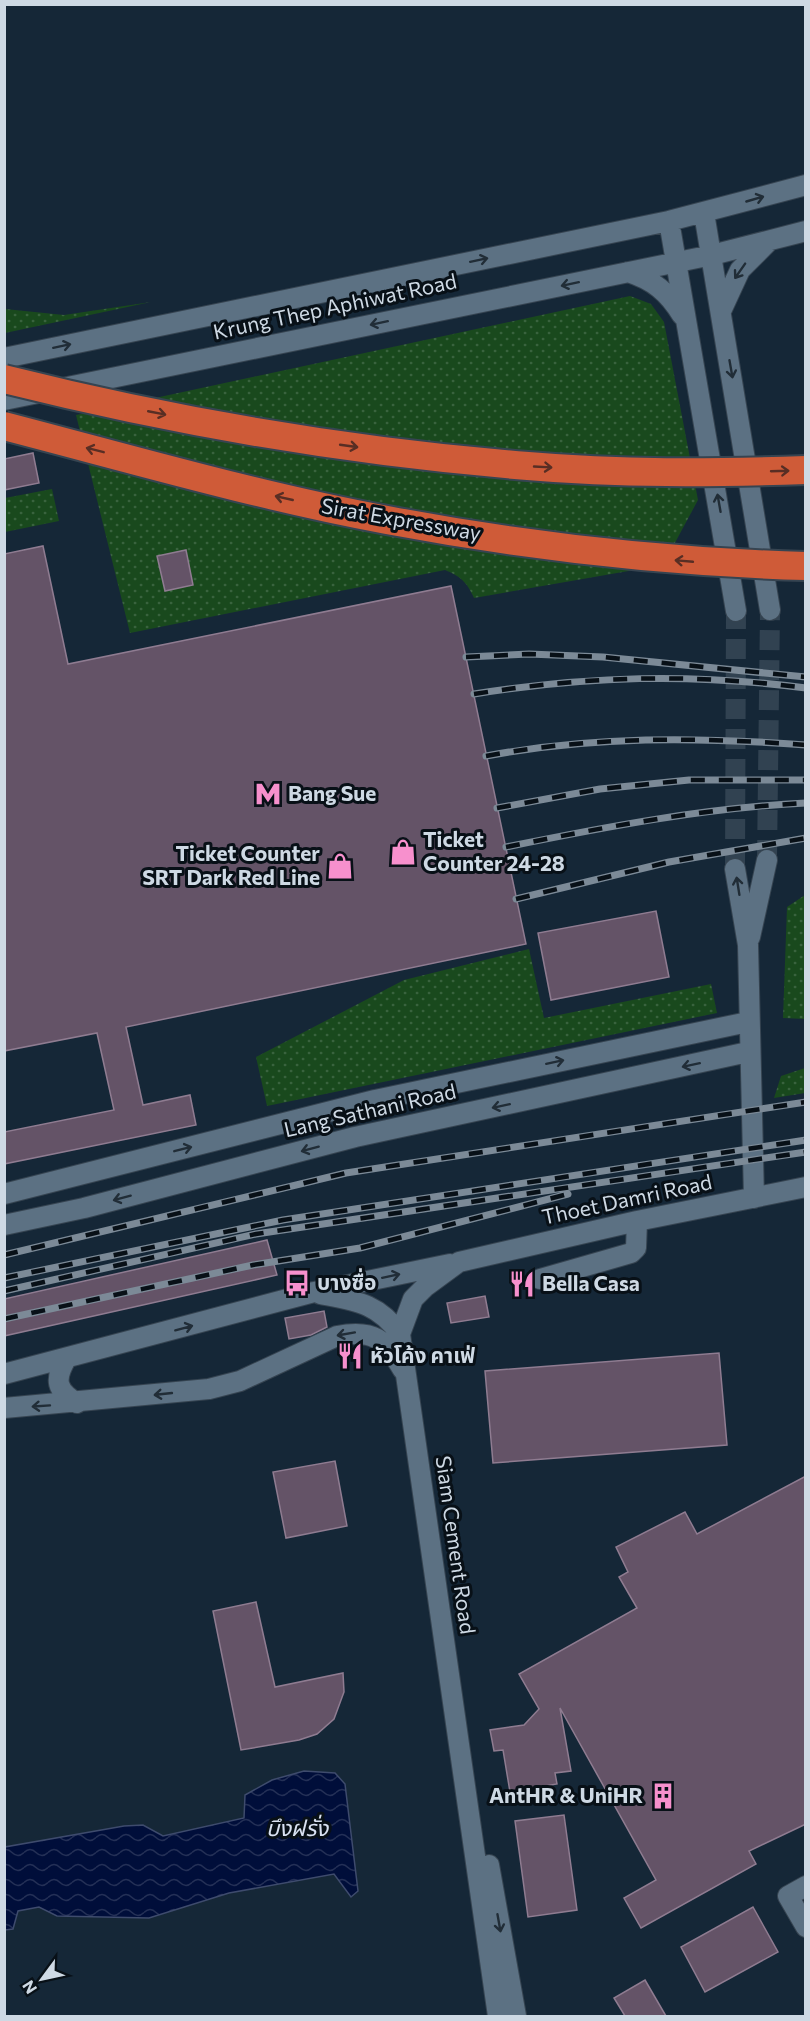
<svg xmlns="http://www.w3.org/2000/svg" width="810" height="2021" font-family="Commissioner,'Noto Sans Thai',sans-serif">
  <style>
    .green { fill: url(#green-dots) }
    .water { fill: url(#water-waves); stroke: #3e4b6d; stroke-width: 1.5 }
    .building { fill: #645367; stroke: #8f7c91; stroke-width: 1.5 }
    .lines { fill: none; stroke-linecap: round; stroke-linejoin: round }
    .minor-tunnel { stroke: #314251; stroke-width: 20; stroke-dasharray: 20 10; stroke-linecap: butt }
    .minor-casing { stroke: #364451; stroke-width: 22 }
    .minor { stroke: #5c7183; stroke-width: 20 }
    .rail-casing { stroke: #7c8a97; stroke-width: 7 }
    .rail { stroke: #081017; stroke-width: 4.5; stroke-dasharray: 14; stroke-linecap: butt }
    .highway-bridge-casing { stroke: #364451; stroke-width: 32; stroke-linecap: butt }
    .highway-bridge { stroke: #cf5b38; stroke-width: 28 }
    .oneway { stroke: #212d37 }
    .oneway2 { stroke: #582e24 }
    .labels { text-anchor: middle; stroke-width: 6; stroke-linejoin: round; paint-order: stroke }
    .street-label { font-size: 21px; fill: #ced9e4; stroke: #081017 }
    .poi-label { font-size: 21px; font-weight: bold; fill: #ced9e4; stroke: #081017; text-anchor: start }
    .water-label { font-size: 22px; font-style: italic; fill: #d9e2f2; stroke: #081017 }
  </style>
  <defs>
    <pattern id="green-dots" width="8" height="8" patternUnits="userSpaceOnUse" patternTransform="scale(1.5)"><rect width="8" height="8" fill="#19491d"/><path d="M2 2h.1M6 6h.1" fill="none" stroke="#39633e" stroke-width="1.8" stroke-linecap="round"/></pattern>
    <pattern id="water-waves" width="16" height="10" patternUnits="userSpaceOnUse" patternTransform="scale(1.5)"><rect width="16" height="10" fill="#000e3a"/><path d="M0 5q4-4 8 0t8 0" fill="none" stroke="#243056"/></pattern>
  </defs>
  <rect width="100%" height="100%" fill="#152737"/>
  <path class="green" d="M630,296L651,304L664,322L698,500L663,565L474,598C467,582 460,576 445,570L130,633L76,415Z
    M151,302L5,333V309L64,315Z
    M52,489L59,521L5,532V498Z
    M805,895V1019L783,1018L787,907Z
    M529,949L544,1018L711,984L717,1013L267,1106L256,1057L404,980Z
    M805,1068V1093L774,1098L781,1076Z"/>
  <path class="water" d="M304,1771L335,1773L345,1784L358,1891L351,1897L334,1874L229,1893L149,1918L57,1916L39,1907L18,1911L13,1929L5,1930V1847L124,1826L143,1825L163,1836L244,1818L245,1795L272,1780Z"/>
  <path class="building" d="M33,453L39,483L4,490V459Z
    M43,546L68,664L451,586L526,944L126,1027L143,1105L190,1095L196,1125L4,1164V1132L114,1110L97,1033L4,1051V554Z
    M186,550L193,585L165,591L157,556Z
    M656,911L669,977L551,1000L538,933Z
    M267,1240L277,1275L4,1336V1299Z
    M485,1296L489,1317L451,1323L447,1303Z
    M324,1311L327,1327L311,1335L289,1339L285,1318Z
    M719,1353L727,1445L493,1463L485,1371Z
    M335,1461L347,1526L286,1538L273,1472Z
    M806,1476V1824L749,1851L756,1864L641,1928L624,1898L656,1880L560,1708L571,1771L555,1773L557,1784L510,1792L503,1750L494,1751L490,1730L524,1725L539,1709L519,1674L637,1608L619,1577L628,1572L616,1547L685,1512L697,1534Z
    M256,1602L275,1687L343,1673L344,1692L334,1719L317,1734L299,1740L241,1750L213,1611Z
    M564,1815L577,1910L528,1917L515,1821Z
    M753,1907L778,1952L705,1992L681,1947Z
    M645,1980L666,2016H625L614,1998Z"/>
  <g class="lines">
    <path class="minor-tunnel" d="M767,860L770,610
      M735,869L736,611"/>
    <g class="minor-casing">
      <path id="minor" d="M704,213L770,610
        M669,221L736,611
        M628,272C653,280 668,292 682,315
        M722,309L740,270L767,243
        M4,358L669,221L806,185
        M4,400L712,255L806,231
        M735,869L748,945L754,1198
        M750,937L767,860
        M4,1194L375,1100L748,1022
        M4,1225L84,1208L355,1137L748,1052
        M540,1279L631,1253L636,1248L637,1221
        M320,1294C356,1301 378,1303 400,1334
        M66,1359C54,1380 56,1390 77,1403
        M4,1374L314,1292L450,1264
        M4,1408L209,1389L240,1381L337,1336C374,1329 385,1339 403,1370
        M489,1865L516,2016
        M806,1886L788,1896L806,1927
        M498,2016L406,1375L400,1334L413,1299L425,1287L459,1262L637,1221L806,1187"/>
    </g>
    <use href="#minor" class="minor"/>
    <g class="rail-casing">
      <path id="rail" d="M466,657L529,654L603,657L806,677
        M474,694C589,676 690,673 806,688
        M486,756C593,736 698,737 806,745
        M497,808L600,789L689,780H806
        M506,847C605,827 704,808 806,803
        M516,899L669,862L806,838
        M4,1255L346,1173L806,1102
        M4,1278L283,1220L806,1140
        M4,1291L256,1234L806,1152
        M4,1319L253,1265L360,1248L568,1194"/>
    </g>
    <use href="#rail" class="rail"/>
    <g class="highway-bridge-casing">
      <path id="highway-bridge" d="M4,379C176,422 352,452 528,466C620,474 713,473 806,470
        M4,426C131,459 258,496 387,520C525,546 665,562 806,566"/>
    </g>
    <use href="#highway-bridge" class="highway-bridge"/>
  </g>
  <defs><path id="oneway-shaft" d="M-6 0H5M1.5-3L5.5 0L1.5 3" fill="none" stroke-width="1.6" stroke-linecap="round" stroke-linejoin="round" transform="scale(1.5)"/></defs>
  <g class="oneway">
    <use href="#oneway-shaft" transform="translate(755 199) rotate(-16)"/>
    <use href="#oneway-shaft" transform="translate(479 260) rotate(-12)"/>
    <use href="#oneway-shaft" transform="translate(740 271) rotate(125)"/>
    <use href="#oneway-shaft" transform="translate(570 284) rotate(168)"/>
    <use href="#oneway-shaft" transform="translate(379 323) rotate(168)"/>
    <use href="#oneway-shaft" transform="translate(62 346) rotate(-12)"/>
    <use href="#oneway-shaft" transform="translate(731 369) rotate(80)"/>
    <use href="#oneway-shaft" transform="translate(719 503) rotate(-100)"/>
    <use href="#oneway-shaft" transform="translate(738 886) rotate(-99)"/>
    <use href="#oneway-shaft" transform="translate(555 1062) rotate(-12)"/>
    <use href="#oneway-shaft" transform="translate(691 1065) rotate(168)"/>
    <use href="#oneway-shaft" transform="translate(501 1106) rotate(168)"/>
    <use href="#oneway-shaft" transform="translate(183 1149) rotate(-14)"/>
    <use href="#oneway-shaft" transform="translate(310 1149) rotate(165)"/>
    <use href="#oneway-shaft" transform="translate(122 1198) rotate(165)"/>
    <use href="#oneway-shaft" transform="translate(391 1276) rotate(-12)"/>
    <use href="#oneway-shaft" transform="translate(184 1328) rotate(-15)"/>
    <use href="#oneway-shaft" transform="translate(346 1334) rotate(170)"/>
    <use href="#oneway-shaft" transform="translate(163 1394) rotate(174)"/>
    <use href="#oneway-shaft" transform="translate(41 1406) rotate(176)"/>
    <use href="#oneway-shaft" transform="translate(499 1923) rotate(80)"/>
  </g>
  <g class="oneway2">
    <use href="#oneway-shaft" transform="translate(157 413) rotate(11)"/>
    <use href="#oneway-shaft" transform="translate(349 446) rotate(8)"/>
    <use href="#oneway-shaft" transform="translate(95 450) rotate(-166)"/>
    <use href="#oneway-shaft" transform="translate(543 467) rotate(3)"/>
    <use href="#oneway-shaft" transform="translate(780 471) rotate(-2)"/>
    <use href="#oneway-shaft" transform="translate(284 498) rotate(-167)"/>
    <use href="#oneway-shaft" transform="translate(684 561) rotate(-175)"/>
  </g>
  <defs>
    <g id="metro-bare" transform="scale(2.07)"><path d="M-5.5 5V-5H-3L0 0L3-5H5.5V5H3V-.5L0 4L-3-.5V5Z" fill="#f790cd" stroke="#081017" stroke-width="2.5" paint-order="stroke"/></g>
    <g id="shop-bare" transform="scale(2.07)"><path d="M-5-2.5h2.3a2.7 3.5 0 0 1 5.4 0H5L5.5 6h-11ZM-1.5-2.5h3a1.5 2.3 0 0 0-3 0Z" fill="#f790cd" stroke="#081017" stroke-width="2.5" paint-order="stroke"/></g>
    <g id="bus-bare" transform="scale(2.07)"><path d="M-5-6H5V4H4V6H2V4H-2V6H-4V4H-5ZM-3.5-4V0h7V-4ZM-3.5 1.2v1.5H-2V1.2ZM2 1.2v1.5H3.5V1.2Z" fill="#f790cd" stroke="#081017" stroke-width="2.5" paint-order="stroke"/></g>
    <g id="restaurant-bare" transform="scale(2.07)"><path d="M-5-6h1v4h1v-4h1v4h1v-4h1v5L-1.5 .5V6h-2V.5L-5-1ZM5-6V6H3V1.5H1.5Q1.5-4 5-6Z" fill="#f790cd" stroke="#081017" stroke-width="2.5" paint-order="stroke"/></g>
    <g id="building-bare" transform="scale(2.07)"><path d="M-4-6H4V6H1V3H-1V6H-4ZM-2.5-4.3h1.7v1.8h-1.7ZM.8-4.3h1.7v1.8H.8ZM-2.5-1h1.7V.8h-1.7ZM.8-1h1.7V.8H.8Z" fill="#f790cd" stroke="#081017" stroke-width="2.5" paint-order="stroke"/></g>
  </defs>
  <g fill-rule="evenodd">
    <use href="#metro-bare" x="268" y="794"/>
    <use href="#shop-bare" x="403" y="852"/>
    <use href="#shop-bare" x="340" y="866"/>
    <use href="#bus-bare" x="297" y="1283"/>
    <use href="#restaurant-bare" x="522" y="1284"/>
    <use href="#restaurant-bare" x="350" y="1356"/>
    <use href="#building-bare" x="663" y="1796"/>
  </g>
  <g class="labels">
    <g class="street-label">
      <text transform="translate(335 307) rotate(-12)" y="7">Krung Thep Aphiwat Road</text>
      <text transform="translate(401 520) rotate(10)" y="7">Sirat Expressway</text>
      <text transform="translate(370 1111) rotate(-13)" y="7">Lang Sathani Road</text>
      <text transform="translate(627 1200) rotate(-12)" y="7">Thoet Damri Road</text>
      <text transform="translate(455 1545) rotate(82)" y="7">Siam Cement Road</text>
    </g>
    <g class="poi-label">
      <text x="288" y="801">Bang Sue</text>
      <text x="423" y="847">Ticket<tspan x="423" dy="24">Counter 24-28</tspan></text>
      <text x="320" y="861" text-anchor="end">Ticket Counter<tspan x="320" dy="24">SRT Dark Red Line</tspan></text>
      <text x="317" y="1290">บางซื่อ</text>
      <text x="542" y="1291">Bella Casa</text>
      <text x="370" y="1363">หัวโค้ง คาเฟ่</text>
      <text x="643" y="1803" text-anchor="end">AntHR &amp; UniHR</text>
    </g>
    <g class="water-label">
      <text x="297" y="1836">บึงฝรั่ง</text>
    </g>
  </g>
  <rect width="810" height="2021" fill="none" stroke="#ced9e4" stroke-width="12"/>
  <g transform="translate(42 1979) rotate(237)" stroke="#081017" stroke-width="4.5" paint-order="stroke">
  <path d="M0-4.5L10 22L0 15L-10 22Z" fill="#ced9e4"/>
  <text y="-9" font-size="16" font-weight="bold" text-anchor="middle" fill="#ced9e4">N</text>
  </g>
</svg>
